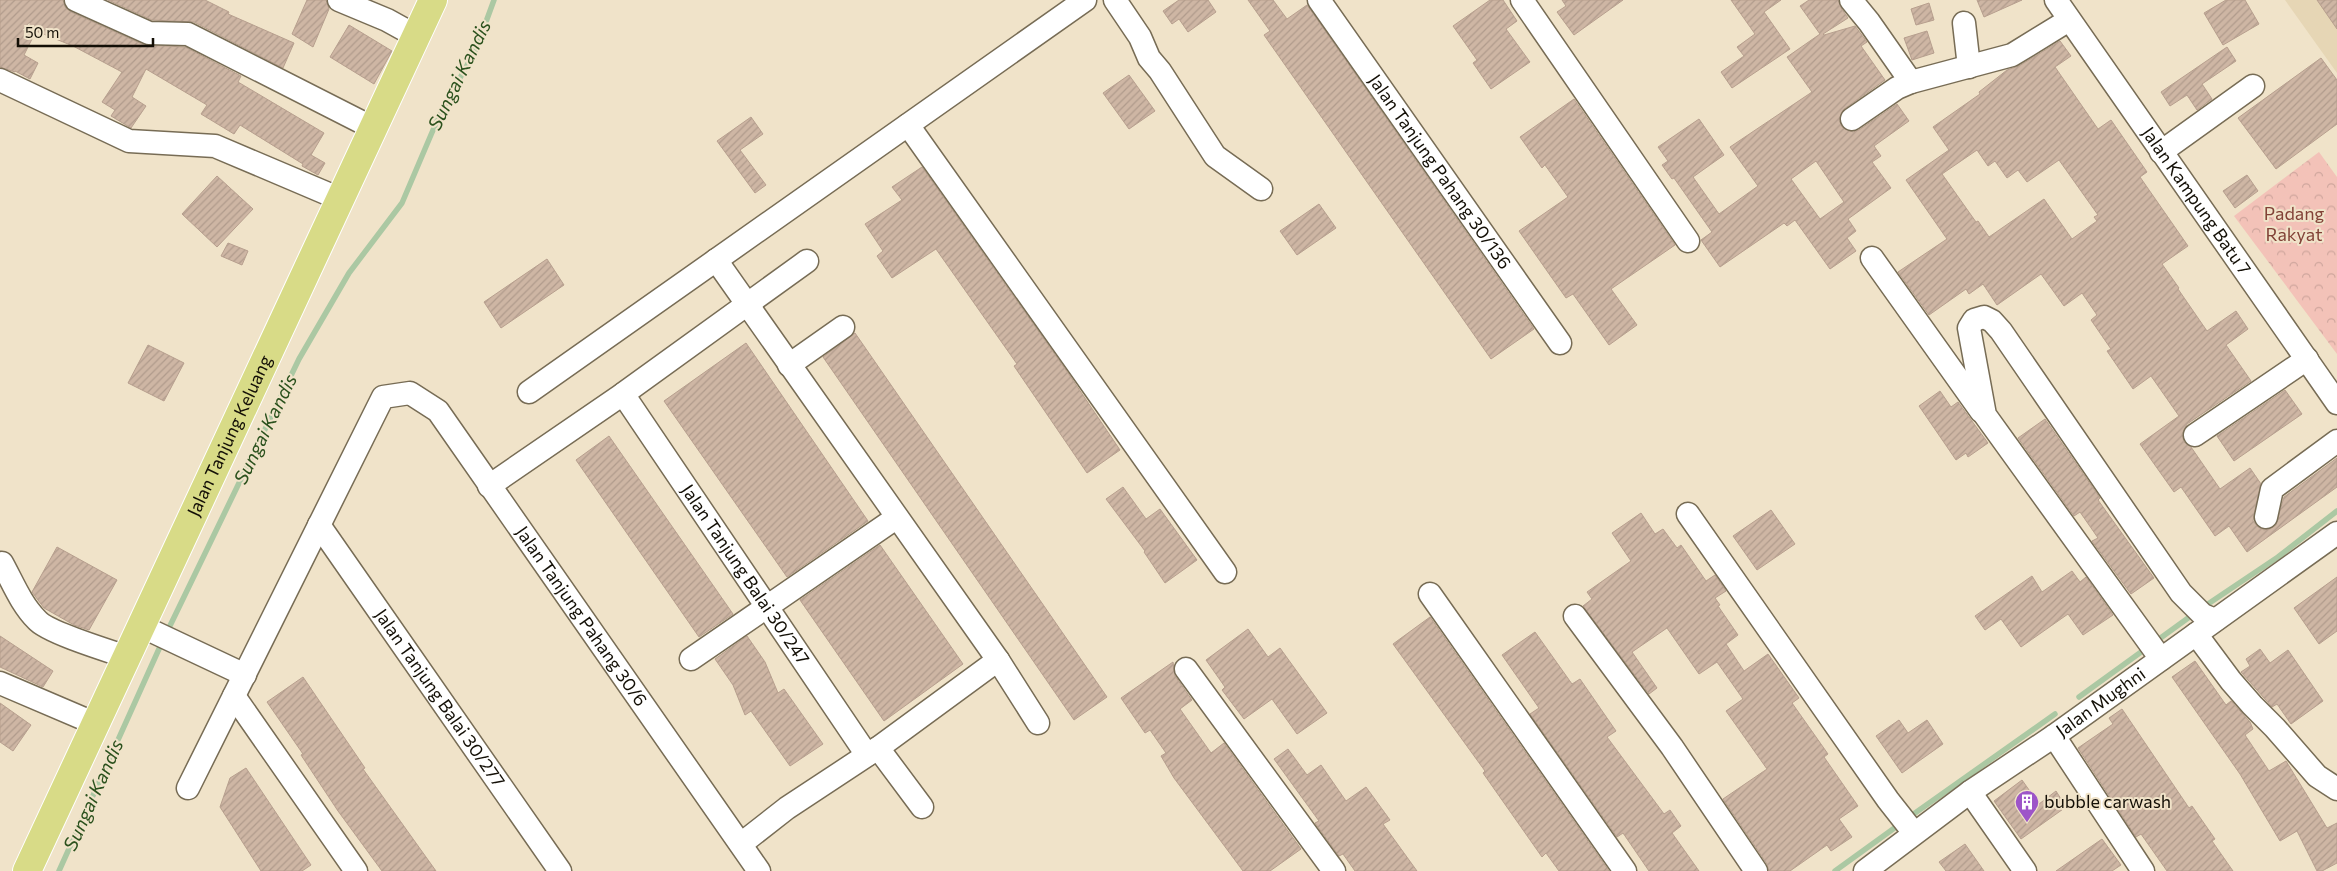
<svg xmlns="http://www.w3.org/2000/svg" width="2337" height="871" font-family="Commissioner,sans-serif">
  <style>
    .built { fill: #e6d6b5 }
    .park { fill: url(#park-crowns) }
    .lines { fill: none; stroke-linecap: round; stroke-linejoin: round }
    .stream { stroke: #abc8a3; stroke-width: 5.5 }
    .building { fill: url(#building-hatch); stroke: #b79f8e; fill-rule: evenodd }
    .minor-casing { stroke: #776c55; stroke-width: 25 }
    .major-casing { stroke: #fff; stroke-width: 30 }
    .minor { stroke: #fff; stroke-width: 22 }
    .major { stroke: #d8db87; stroke-width: 28 }
    .labels { text-anchor: middle; stroke-width: 4; stroke-linejoin: round; paint-order: stroke }
    .street-label { font-size: 18px; fill: #130f06; stroke: #f0e3c9 }
    .park-label { font-size: 18px; fill: #824237; stroke: #f0e3c9 }
    .poi-label { font-size: 18px; fill: #130f06; stroke: #f0e3c9; text-anchor: start }
    .water-label { font-size: 19px; font-style: italic; fill: #2b511d; stroke: #f0e3c9 }
  </style>
  <defs>
    <pattern id="park-crowns" width="20" height="18" patternUnits="userSpaceOnUse" patternTransform="scale(1.25)"><rect width="20" height="18" fill="#f3c2b8"/><path d="M2 6a3 3 0 1 1 6 0M12 15a3 3 0 1 1 6 0" fill="none" stroke="#cfa69d"/></pattern>
    <pattern id="building-hatch" width="6" height="6" patternUnits="userSpaceOnUse" patternTransform="scale(1.25)"><rect width="6" height="6" fill="#ceb6a4"/><path d="M-1 1l2-2M0 6l6-6M5 7l2-2" fill="none" stroke="#b09b8c"/></pattern>
  </defs>
  <rect width="100%" height="100%" fill="#f0e3c9"/>
  <path class="built" d="M2285,0H2337V73Z"/>
  <path class="park" d="M2319,152L2337,177V354L2234,216Z"/>
  <g class="lines">
    <path class="stream" d="M2202,608L2278,557L2337,511
      M167,632L299,359L349,273L402,203L439,116L476,49L494,0
      M2155,642L2195,613
      M2079,697L2148,647
      M1908,818L2055,714
      M59,871L163,640
      M1835,871L1900,824"/>
  </g>
  <path class="building" d="M0,0H63L65,7L71,12L144,45L185,47L241,76L238,82L324,133L311,155L325,163L318,175L302,166L303,164L240,125L234,134L201,114L207,105L146,69L132,97L146,106L131,128L111,116L115,110L102,102L122,72L73,46L36,31L24,55L38,63L30,79L15,71V72L0,67Z
    M108,0H205L229,12L228,14L294,43L283,68L194,22L152,20Z
    M307,0H326L329,9L313,47L292,34Z
    M1179,0H1208L1216,12L1188,32L1179,19L1172,24L1163,11Z
    M1248,0H1273L1287,19L1307,5L1534,329L1491,359L1264,35L1270,31Z
    M1490,0H1503L1517,21L1506,29L1530,62L1491,89L1473,63L1477,60L1453,26Z
    M1562,0H1623L1574,35L1557,12L1566,6Z
    M1731,0H1781L1764,12L1790,49L1732,88L1721,72L1744,56L1737,47L1755,34Z
    M1809,0H1838L1841,8L1848,18L1823,34L1824,35L1855,26L1867,42L1861,46L1885,80L1844,109L1839,120L1842,127L1853,132L1859,130L1897,104L1909,121L1874,146L1881,156L1872,162L1891,188L1848,219L1856,231L1847,238L1856,251L1830,269L1795,220L1787,226L1784,223L1720,267L1701,240L1712,232L1674,178L1672,179L1662,165L1668,161L1658,147L1699,119L1724,155L1693,177L1719,214L1758,186L1730,147L1812,92L1787,57L1820,34L1800,6ZM1816,161L1844,202L1820,219L1791,179Z
    M1977,0H2022L1984,17Z
    M2226,0H2245L2259,24L2223,45L2204,13Z
    M2317,0H2337V29Z
    M1929,3L1934,20L1916,25L1911,9Z
    M349,25L392,51L374,84L330,57Z
    M1927,31L1934,53L1912,60L1904,38Z
    M2060,41L2071,56L2055,67L2098,129L2111,120L2147,172L2140,177L2188,246L2162,264L2179,288L2178,289L2207,331L2236,311L2248,329L2226,345L2251,381L2187,424L2182,434L2184,442L2191,447L2220,489L2250,468L2261,484L2253,521L2258,527L2264,530L2270,529L2276,525L2284,497L2337,458V487L2247,552L2229,526L2215,536L2181,487L2174,492L2140,444L2179,416L2151,376L2133,389L2107,351L2111,349L2091,320L2097,315L2082,293L2064,306L2041,274L1997,305L1983,284L1969,294L1966,289L1929,315L1898,272L1947,239L1906,180L1949,150L1933,127L1980,94L1979,92L2007,70L2019,66ZM1977,150L1988,166L1995,161L2007,178L2018,170L2027,182L2059,160L2098,215L2094,217L2097,221L2072,239L2044,199L1989,237L1978,221L1976,222L1942,174Z
    M2227,47L2236,61L2202,84L2212,99L2197,110L2187,95L2170,106L2161,92Z
    M2321,58L2337,80V124L2276,169L2238,118Z
    M1129,75L1155,111L1129,129L1103,93Z
    M1574,99L1675,245L1611,289L1637,325L1609,345L1573,294L1566,298L1519,231L1568,197L1545,165L1542,168L1520,137Z
    M751,117L763,134L740,150L766,185L755,193L717,141Z
    M922,167L1068,373L1120,450L1087,473L1014,366L1017,364L936,249L892,278L877,256L883,251L865,224L902,200L892,187Z
    M2247,175L2258,191L2235,208L2223,191Z
    M217,176L253,209L217,247L182,214Z
    M1319,204L1336,228L1297,255L1280,231Z
    M228,243L248,251L242,265L221,256Z
    M547,259L564,285L501,328L484,302Z
    M855,333L1107,697L1074,720L823,357Z
    M746,343L868,521L787,577L664,401Z
    M148,345L184,363L164,401L128,383Z
    M2285,390L2302,414L2234,461L2217,436Z
    M1940,391L1951,407L1958,402L1988,443L1968,457L1966,453L1956,460L1919,406Z
    M2045,419L2100,498L2098,500L2154,578L2131,594L2092,541L2098,538L2080,512L2074,516L2018,438Z
    M609,436L733,614L699,637L576,460Z
    M1123,487L1146,519L1160,509L1197,560L1165,583L1144,552L1145,551L1106,499Z
    M1771,510L1795,544L1757,570L1733,536Z
    M1641,513L1655,534L1663,529L1677,548L1681,545L1706,581L1715,575L1726,591L1715,598L1720,605L1718,606L1738,635L1726,644L1744,671L1768,654L1799,698L1792,703L1828,754L1824,757L1858,806L1839,819L1852,837L1831,851L1827,845L1790,871H1769L1767,864L1723,799L1767,769L1726,711L1743,699L1717,662L1699,674L1667,628L1632,652L1657,688L1649,694L1583,606L1592,599L1587,592L1631,561L1612,533Z
    M880,545L963,664L884,721L800,600Z
    M57,547L117,580L89,630L74,625L44,608L32,592Z
    M2072,571L2080,582L2086,577L2113,615L2083,635L2068,614L2021,647L2001,619L1985,630L1975,616L2032,576L2042,592Z
    M2337,577V631L2319,644L2294,608Z
    M1430,617L1609,871H1559L1546,853L1542,857L1483,773L1485,771L1393,644Z
    M1248,629L1268,657L1280,648L1327,713L1297,734L1272,699L1244,719L1222,690L1225,687L1206,660Z
    M1535,632L1572,684L1580,679L1616,731L1607,737L1664,814L1670,810L1681,826L1672,833L1699,871H1649L1623,833L1617,837L1530,714L1539,708L1502,655Z
    M0,636L53,671L43,687L0,667Z
    M747,636L765,662L778,693L784,689L823,744L790,766L751,711L745,715L733,685L715,659Z
    M2260,649L2270,663L2288,650L2323,701L2291,724L2277,704L2272,707L2241,672L2250,666L2246,659Z
    M2195,661L2226,705L2231,701L2250,722L2253,729L2245,735L2269,771L2286,761L2327,828L2337,823V863L2322,871H2317L2297,831L2280,841L2240,774L2172,677Z
    M1173,662L1175,676L1192,700L1180,709L1211,753L1224,743L1301,849L1270,871H1243L1174,778L1161,756L1166,753L1150,730L1145,733L1121,698Z
    M303,677L365,768L363,769L436,871H382L338,811L301,755L303,754L267,702Z
    M0,703L31,725L13,751L0,742Z
    M2122,709L2189,808L2192,806L2215,839L2212,841L2233,871H2167L2141,834L2136,837L2078,748L2113,724L2109,718Z
    M1899,720L1908,733L1927,720L1943,744L1902,773L1876,736Z
    M1288,749L1307,775L1321,765L1346,801L1366,787L1390,820L1383,824L1417,871H1355L1343,854L1339,856L1315,823L1319,821L1274,759Z
    M246,768L311,865L302,871H261L220,807L230,778Z
    M2022,780L2039,804L2056,791L2066,807L2021,839L1994,801Z
    M2102,839L2121,865L2112,871H2056Z
    M1965,844L1984,871H1946L1939,862Z"/>
  <g class="lines">
    <g class="minor-casing">
      <g id="minor">
        <path d="M76,0L149,33L188,34L373,128"/>
        <path d="M339,0L387,20L416,36"/>
        <path d="M1115,0L1140,37L1149,58L1160,71L1215,156L1261,189"/>
        <path id="s1" d="M1319,0L1560,343"/>
        <path d="M1522,0L1688,241"/>
        <path d="M1851,0L1869,22L1911,82"/>
        <path id="s2" d="M2056,0L2337,403"/>
        <path d="M1964,23L1969,67"/>
        <path d="M0,80L129,141L215,146L340,199"/>
        <path d="M1852,119L1897,88L1911,82L2012,55L2069,20"/>
        <path d="M908,125L1225,572"/>
        <path d="M2161,152L2253,86"/>
        <path d="M1872,258L1981,411"/>
        <path d="M716,260L998,660L1038,723"/>
        <path d="M789,365L843,327"/>
        <path d="M529,392L1085,0"/>
        <path id="s3" d="M623,394L867,755"/>
        <path d="M2195,435L2307,359"/>
        <path d="M489,486L623,394L807,261"/>
        <path d="M1688,514L1888,800L1914,833"/>
        <path d="M2266,517L2272,489L2337,441"/>
        <path id="s4" d="M319,525L560,871"/>
        <path d="M2,563C13,583 21,604 37,620C47,632 109,651 127,657"/>
        <path d="M1430,594L1625,871"/>
        <path d="M1575,616L1672,747L1756,871"/>
        <path d="M141,626L245,675"/>
        <path d="M2196,634L2231,681L2252,705L2275,728L2317,776L2337,789"/>
        <path d="M691,659L896,518"/>
        <path d="M2161,659L1985,415L1969,328L1974,320L1984,317L1992,321L2001,331L2181,593L2203,615L2215,620"/>
        <path d="M1186,669L1334,871"/>
        <path d="M0,683L96,724"/>
        <path d="M234,696L356,871"/>
        <path d="M2054,736L2143,871"/>
        <path d="M878,748L922,807"/>
        <path id="s5" d="M188,788L383,397L410,393L438,411L759,871"/>
        <path d="M1970,792L2025,871"/>
        <path d="M741,844L787,808L878,748L998,660"/>
        <path id="s6" d="M1865,871L1970,792L2054,736L2337,533"/>
      </g>
    </g>
    <g class="major-casing">
      <g id="major">
        <path id="s7" d="M27,871L433,0"/>
      </g>
    </g>
    <use href="#minor" class="minor"/>
    <use href="#major" class="major"/>
  </g>
  <defs>
    <g id="building-pin" transform="scale(1.25)"><path d="M0 17L-7.5 6A9.5 9.5 0 1 1 7.5 6Z" fill="#9d55c8" stroke="#f0e3c9"/><path d="M-4-6H4V6H1V3H-1V6H-4ZM-2.5-4.3h1.7v1.8h-1.7ZM.8-4.3h1.7v1.8H.8ZM-2.5-1h1.7V.8h-1.7ZM.8-1h1.7V.8H.8Z" fill="#fff"/></g>
  </defs>
  <g fill-rule="evenodd">
    <use href="#building-pin" x="2027" y="802"/>
  </g>
  <g class="labels">
    <g class="street-label">
      <text dy="6" stroke="none"><textPath href="#s1" startOffset="210">Jalan Tanjung Pahang 30/136</textPath></text>
      <text dy="6" stroke="none"><textPath href="#s2" startOffset="245">Jalan Kampung Batu 7</textPath></text>
      <text dy="6" stroke="none"><textPath href="#s7" startOffset="480">Jalan Tanjung Keluang</textPath></text>
      <text dy="6" stroke="none"><textPath href="#s3" startOffset="218">Jalan Tanjung Balai 30/247</textPath></text>
      <text dy="6" stroke="none"><textPath href="#s5" startOffset="748">Jalan Tanjung Pahang 30/6</textPath></text>
      <text dy="6" stroke="none"><textPath href="#s4" startOffset="211">Jalan Tanjung Balai 30/277</textPath></text>
      <text dy="6" stroke="none"><textPath href="#s6" startOffset="290">Jalan Mughni</textPath></text>
    </g>
    <g class="park-label">
      <text x="2294" y="220">Padang<tspan x="2294" dy="21">Rakyat</tspan></text>
    </g>
    <g class="poi-label">
      <text x="2044" y="808">bubble carwash</text>
    </g>
    <g class="water-label">
      <text transform="translate(459 75) rotate(-64)" y="7">Sungai Kandis</text>
      <text transform="translate(265 429) rotate(-64)" y="7">Sungai Kandis</text>
      <text transform="translate(93 795) rotate(-66)" y="7">Sungai Kandis</text>
    </g>
  </g>
  <path d="M18 38v8h135v-8" fill="none" stroke="#130f06" stroke-width="2.5"/>
  <text x="25" y="38" font-size="15" fill="#130f06" stroke="#f0e3c9" stroke-width="4" paint-order="stroke">50 m</text>
</svg>
